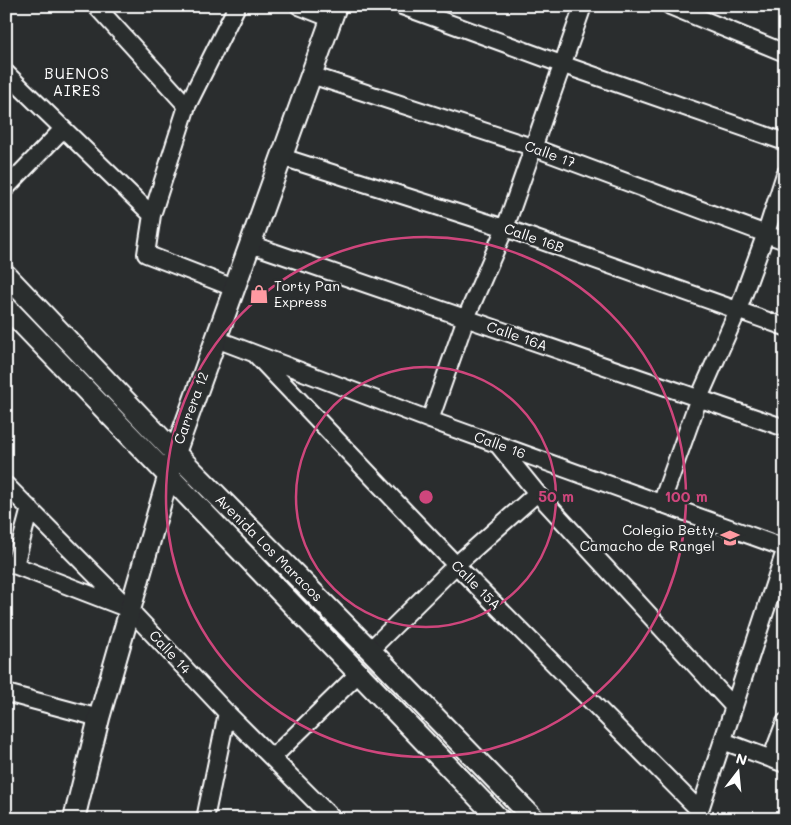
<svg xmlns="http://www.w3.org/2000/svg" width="791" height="825" font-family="Mali,sans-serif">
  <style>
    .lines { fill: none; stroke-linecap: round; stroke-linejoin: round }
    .minor-casing { stroke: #fff; stroke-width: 20 }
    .tertiary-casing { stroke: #fff; stroke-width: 24 }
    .minor { stroke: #2a2d2e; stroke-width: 16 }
    .tertiary { stroke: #2a2d2e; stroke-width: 20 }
    .ring { fill: none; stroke: #ce467c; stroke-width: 2.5 }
    .labels { text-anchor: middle; stroke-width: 5; stroke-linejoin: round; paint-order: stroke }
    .street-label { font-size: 14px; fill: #fff; stroke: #2a2d2e }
    .poi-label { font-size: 14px; fill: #fff; stroke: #2a2d2e; text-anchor: start }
    .neighbourhood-label { font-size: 15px; letter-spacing: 1px; fill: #fff; stroke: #2a2d2e }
    .centre { fill: #ce467c; stroke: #2a2d2e; stroke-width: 2.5 }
    .ring-label { font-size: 15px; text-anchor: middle; font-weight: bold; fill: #ce467c; stroke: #2a2d2e; stroke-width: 5; stroke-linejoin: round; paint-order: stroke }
  </style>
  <rect width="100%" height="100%" fill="#2a2d2e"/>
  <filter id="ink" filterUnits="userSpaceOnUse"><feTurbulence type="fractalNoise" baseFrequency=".02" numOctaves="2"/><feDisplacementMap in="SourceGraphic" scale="10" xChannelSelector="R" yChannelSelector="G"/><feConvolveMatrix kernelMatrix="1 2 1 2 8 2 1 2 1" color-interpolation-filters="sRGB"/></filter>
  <g filter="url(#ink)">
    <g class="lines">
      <g class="minor-casing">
        <path id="minor" d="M96,6L187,106
          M299,6L332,19
          M402,6L561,64L785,142
          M670,6L785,53
          M6,73L152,215
          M311,75L532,147L785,241
          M282,157L505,228L785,327
          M6,188L63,129
          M250,244L785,428
          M234,288L146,254L152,215L187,106L237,6
          M216,339L430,420L785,548
          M256,355L456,565L700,811
          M430,420L466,318L505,228L583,6
          M498,445L537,493L734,707
          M6,485L130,610L227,713L333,819
          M661,504L699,398L738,310L766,233L785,174
          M6,562L123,607
          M15,565L30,508
          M370,650L456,565L537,493
          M6,693L99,718
          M723,741L785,764
          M272,758L359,673
          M771,759L785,722
          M205,819L227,713
          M697,819L785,551"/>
      </g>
      <g class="tertiary-casing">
        <path id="tertiary" d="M6,275L175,453L370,650L534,819
          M6,307L499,819
          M74,819L99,718L175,453L336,6"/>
      </g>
      <use href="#minor" class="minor"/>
      <use href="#tertiary" class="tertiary"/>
    </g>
  </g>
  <g class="ring">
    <circle cx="426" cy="497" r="130"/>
    <circle cx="426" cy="497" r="260"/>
  </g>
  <defs>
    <g id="shop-bare" transform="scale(1.5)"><path d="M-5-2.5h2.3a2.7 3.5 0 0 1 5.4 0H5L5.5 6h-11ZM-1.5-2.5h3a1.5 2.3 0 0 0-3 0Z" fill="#ff9aa2" stroke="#2a2d2e" stroke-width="2.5" paint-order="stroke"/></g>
    <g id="school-bare" transform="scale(1.5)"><path d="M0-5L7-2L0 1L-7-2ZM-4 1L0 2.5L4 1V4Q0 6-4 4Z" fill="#ff9aa2" stroke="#2a2d2e" stroke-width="2.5" paint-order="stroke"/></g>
  </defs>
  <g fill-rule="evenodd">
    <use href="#shop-bare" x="259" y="294"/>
    <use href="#school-bare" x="730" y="538"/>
  </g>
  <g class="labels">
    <g class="street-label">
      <text transform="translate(550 154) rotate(20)" y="5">Calle 17</text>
      <text transform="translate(534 238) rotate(19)" y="5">Calle 16B</text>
      <text transform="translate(517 336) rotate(19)" y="5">Calle 16A</text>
      <text transform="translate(191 408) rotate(-70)" y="5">Carrera 12</text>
      <text transform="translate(500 445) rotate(20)" y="5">Calle 16</text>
      <text transform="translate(269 548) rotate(45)" y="5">Avenida Los Maracos</text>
      <text transform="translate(476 585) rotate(45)" y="5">Calle 15A</text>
      <text transform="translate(170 652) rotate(47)" y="5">Calle 14</text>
    </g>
    <g class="poi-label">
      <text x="274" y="291">Torty Pan<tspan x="274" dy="16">Express</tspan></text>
      <text x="715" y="535" text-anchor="end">Colegio Betty<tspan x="715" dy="16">Camacho de Rangel</tspan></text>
    </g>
    <g class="neighbourhood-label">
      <text x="77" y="79">BUENOS<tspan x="77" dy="17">AIRES</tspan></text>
    </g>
  </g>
  <circle cx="426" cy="497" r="8" class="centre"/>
  <g class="ring-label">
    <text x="556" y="502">50 m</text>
    <text x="686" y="502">100 m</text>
  </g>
  <rect width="791" height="825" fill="none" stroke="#2a2d2e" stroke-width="25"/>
  <rect x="12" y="12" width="766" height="800" fill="none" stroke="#fff" stroke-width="2" filter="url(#ink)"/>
  <g transform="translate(738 772) rotate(16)" stroke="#2a2d2e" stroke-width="4" paint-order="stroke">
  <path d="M0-4L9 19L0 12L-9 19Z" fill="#ffffff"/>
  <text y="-8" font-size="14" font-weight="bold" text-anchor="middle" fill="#ffffff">N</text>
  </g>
</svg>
